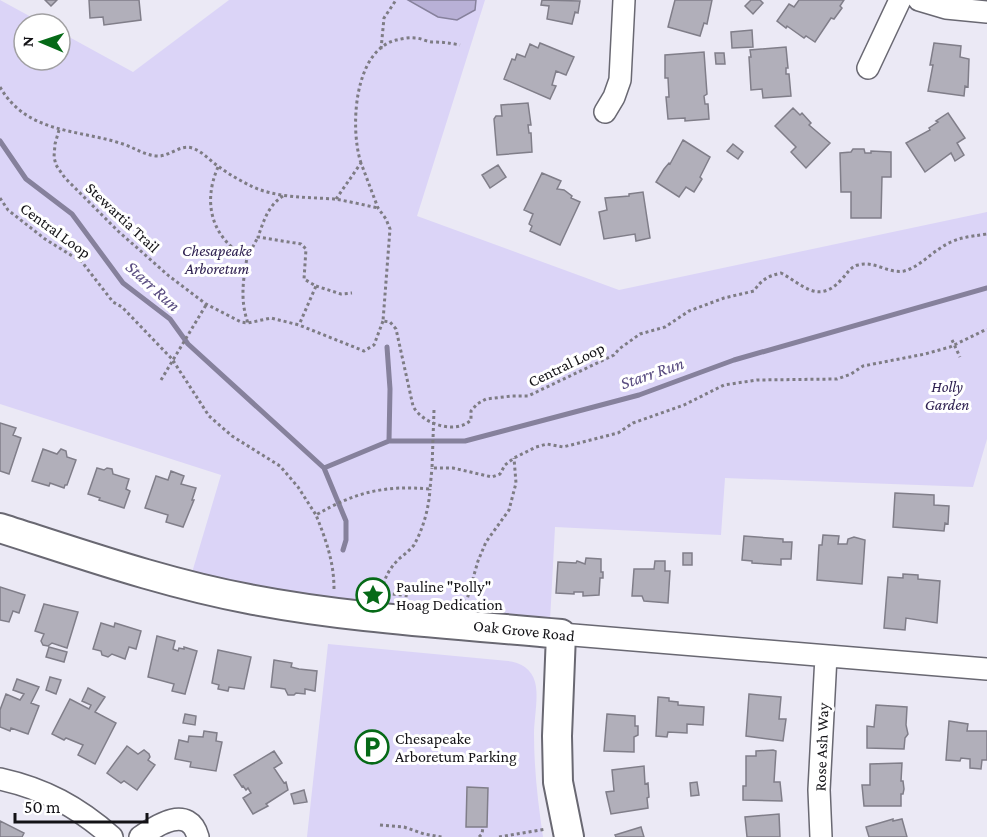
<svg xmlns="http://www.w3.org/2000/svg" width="987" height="837" font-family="'Crimson Pro',serif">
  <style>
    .green { fill: #dbd4f7 }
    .water { fill: #b8b0d6; stroke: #86819c; stroke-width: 1.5 }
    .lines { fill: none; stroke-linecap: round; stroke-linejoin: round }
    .stream { stroke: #86819c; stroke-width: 5 }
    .building { fill: #b1afba; stroke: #807e89; stroke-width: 1.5 }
    .street-casing { stroke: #696872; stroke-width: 24 }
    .secondary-casing { stroke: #696872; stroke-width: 32 }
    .path { stroke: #7e7c84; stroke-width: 3; stroke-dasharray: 3 3; stroke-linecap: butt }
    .street { stroke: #fff; stroke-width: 21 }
    .secondary { stroke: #fff; stroke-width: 28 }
    .labels { text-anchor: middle; stroke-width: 6; stroke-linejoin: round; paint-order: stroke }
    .street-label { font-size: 16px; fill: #131216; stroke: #fff }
    .park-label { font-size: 16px; font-style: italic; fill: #2f2151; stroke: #fff }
    .poi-label { font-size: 16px; fill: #131216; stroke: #fff; text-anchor: start }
    .water-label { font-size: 18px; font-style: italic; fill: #594c80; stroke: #fff }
  </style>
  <rect width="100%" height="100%" fill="#ebe9f5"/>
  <path class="green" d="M0,0L44,24H24V60H60V32L133,72L229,0H485L417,216L619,290L987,212V439L973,487L725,478L721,535L555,527L550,621L386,607L191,576L221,475L0,404Z
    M328,644L508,661C520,662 532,669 535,682C539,696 534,719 534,734C534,769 538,803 543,837H307Z"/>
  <path class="water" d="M408,0H476L475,10L457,20L438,17Z"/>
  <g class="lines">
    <path class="stream" d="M0,141L26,179L72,214L123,283L170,319L188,344L324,468L389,441H465L639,395L734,360L987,288
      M387,347L390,389L389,441
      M324,468L346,521V540L343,550"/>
  </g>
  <path class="building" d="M45,0H57L51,6Z
    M89,0H139L141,20L104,25L103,17L90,18Z
    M542,0L580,1L578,13L575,12L572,24L547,19L549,6L541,5Z
    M675,0H712L707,24L704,23L700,36L668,27Z
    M751,0H760L763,3L753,14L745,6Z
    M799,0H844L840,6L842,8L834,19L831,18L815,42L806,36L804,38L787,26L786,28L777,21L789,4L794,7Z
    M752,30L753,47L732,48L731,32Z
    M540,43L574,57L566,75L556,71L552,85L556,86L550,99L504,79L512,59L515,60L517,54L525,57L530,44L538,48Z
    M934,43L961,46L960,57L969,59L968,87L965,86L964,96L928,91L933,65H930Z
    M786,47L788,68H786V74H789L791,96L763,98L762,89L751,90L749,57H751L750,50Z
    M704,52L707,94L704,96L705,104H708L709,119L685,121V118L668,119L666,97H669L668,78H665V55Z
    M715,53H724L725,64H716Z
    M528,103L531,125H528L529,133H531L532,152L497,155L494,119L496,116H502L501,105Z
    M793,108L800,115L802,113L811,123L809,125L830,143L806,168L791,152L796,147L775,126Z
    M948,113L965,138L957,143L964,155L955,161L951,153L925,172L906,143L930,130L929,128L938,122L936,121Z
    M683,140L710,157L700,177L702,179L694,192L686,187L679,197L656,182L664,169L669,163L670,164Z
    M733,144L743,152L738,159L727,151Z
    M853,149H864L865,153H871V151L891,152V177H882L881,218H851V192H841L840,153L851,152Z
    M498,165L506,177L490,188L482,175Z
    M542,173L561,181L557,189L564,190L572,196L571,198L580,202L560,245L530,231L532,226L529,224L533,214L524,210Z
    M643,192L650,238L636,241L635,234L604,239L599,212L607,210L605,198L629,196V194Z
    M0,423L16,428L13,435L21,438L9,474L0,471Z
    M43,449L57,454L61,449L66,451L67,457L76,460L67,485H65L64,488L50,483L49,486L32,481Z
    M97,468L104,470L107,468L112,469L113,474L129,479L126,489L130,491L124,508L99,500L100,498L88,494Z
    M171,471L184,476L181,484L196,488L192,500H194L183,527L166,522L168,515L145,508L156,476L168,480Z
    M895,493L934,495V505L949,506L948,524L945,523L944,531L893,527Z
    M823,535L839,536L838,544H847L848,539L854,537L865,540L862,584L817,580L819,545H822Z
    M744,536L783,539V542H792L791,559H781V565L752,563V561L742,560Z
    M683,553H692V565H683Z
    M586,558L601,559V572H603V578H600L599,595L583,596V592H574V594L556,593L558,562L576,563L577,561L585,564Z
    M655,561H665V571H670L668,603L644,601L642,596H632L634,569H654Z
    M903,574L918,575V579L940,581L937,623L906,618L905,630L884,628L888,577L903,578Z
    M0,587L25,595L19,613L13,611L9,622L0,620Z
    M44,604L78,612L67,648L52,643L48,646L43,645L41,641L44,634L35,631Z
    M101,623L114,627L115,623L141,631L136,649L129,647L125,659L112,654L108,657L102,655L101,651L93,649Z
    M157,636L175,641L173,649L178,651L179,648L184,649V647L197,651L185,694L172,691L174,684L148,677Z
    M49,647L67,652L64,662L46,657Z
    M218,650L251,657L244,689L229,687L228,691L218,689L219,685L212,683Z
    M274,660L292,663L291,667L299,669L317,671L315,691L305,689V694L296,693L294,695H288L285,689L271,687Z
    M50,677L61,680L56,694L46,690Z
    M17,679L39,687L31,703L39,706L28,734L11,728L10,731L0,727V710L6,694L20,700L24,694L13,690Z
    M88,688L105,697L95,712L116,723L95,764L78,755L83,745L66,738L64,740L52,734L70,699L89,709L91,705L82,701Z
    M749,694L781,697L779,719H786L783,741L746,736Z
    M658,697L669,698V701L678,702V705L704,707L703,725L687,724V733L668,732L667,737L656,736Z
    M876,705L907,707L906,725L908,734L905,738L904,749L867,748V726L874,727Z
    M185,714L196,716L195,725L183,723Z
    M607,714L635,716V726H638V735L634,737V752L604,751Z
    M949,721L968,724L967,731H987V760H982L981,769L970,768V759L961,758L960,761L946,760Z
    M204,731L217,733L216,741L222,742L216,771L190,767L191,762L175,759L179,740L188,742L189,736L203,737Z
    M127,746L138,754L144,750L149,754L150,757L148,760L155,765L137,790L124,781L121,783L107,773Z
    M773,750L776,751L774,782H780L782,801L743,800V786H746V756H756V751Z
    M274,751L282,763L274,768L284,783L286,782L288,790L266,804L268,806L253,814L243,798L251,793L248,788L246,790L243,786L242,787L234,775Z
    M902,763L901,781H903L904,789L903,794H901V806H864L862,785H870V764Z
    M644,766L645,784L648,783L649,797L647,798L648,808L611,814L606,792L614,791L612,770Z
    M697,782L699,795L691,796L690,783Z
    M467,787L488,788L487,827H466Z
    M304,790L307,802L294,804L291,794Z
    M779,814L780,837H747L745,817Z
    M893,819V821L902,819L907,837H869L866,827Z
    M0,821L24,833L22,837H0Z
    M641,827L644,837H616L615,835Z"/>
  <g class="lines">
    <g class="street-casing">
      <path id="street" d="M919,0L946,8L987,12
        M868,68L900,0
        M605,112L614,97L620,80L624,0
        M561,634L987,669
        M0,779C45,789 78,807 112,837
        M140,837C157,825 189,804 198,837
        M821,837L819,790L826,656"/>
    </g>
    <g class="secondary-casing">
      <path id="secondary" d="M0,528C82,554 164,583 249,599C352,619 458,624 561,634L557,736L558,782L569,837"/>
    </g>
    <path class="path" d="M381,49L384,18L396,0
      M0,87C27,134 78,129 123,144C135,148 144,155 157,156C169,157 180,144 192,148C202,151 209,160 218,166C228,174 241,181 253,187C278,198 306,197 334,199C348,201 364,205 378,208
      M59,130L55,144L54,157L56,165L65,178L118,231L169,276L206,304L241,322L248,323L271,318L299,325L364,351L374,345L383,321
      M361,163C350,130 353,51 396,40C402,39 409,37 415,38C421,38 427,42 433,42C442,42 450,43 460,45
      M218,167C202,204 212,238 247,258C243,280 240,301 248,323
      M283,196C268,206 264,220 258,237L301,244L306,249L304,279L316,286L299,325
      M0,198L8,210L45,239L82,262L113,302L122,307L172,359L209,416L232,436L280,466L298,487L316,515
      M336,199L361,163L378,208L386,219L390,229L383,321L390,322L396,329L413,406C422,424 456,435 471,420V411L477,404L486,399L512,396H528L614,355L619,349L640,334L665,327L689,311L724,298L754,291C761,280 768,276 781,273C802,284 818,305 841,280C847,274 850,267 858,265C874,260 888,274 904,271C917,268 928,256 939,249C956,237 968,237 987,234
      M247,258L258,237
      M316,286L341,294L352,293
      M952,340L960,357
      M161,380L206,305
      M434,410L432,468H453L492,477L500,474L505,465L514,458L536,447L547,444L563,447L618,433L633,423L684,405L724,385L757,380L837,379L851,374L863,366L925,354L950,347L987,329
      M334,589C334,562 326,540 316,515C355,492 385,485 430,489L432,468
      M357,590L410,596
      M381,596C383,581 388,569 400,558C405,554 410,550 414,545C423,529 429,508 430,489
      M466,603L478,561L486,542L509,510L516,483L514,458
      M380,825L404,827L424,834L442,837
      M479,837L482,834L483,827
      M499,837L546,829"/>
    <use href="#street" class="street"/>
    <use href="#secondary" class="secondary"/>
  </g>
  <defs>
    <g id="sight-ring" transform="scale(1.725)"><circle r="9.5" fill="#fff" stroke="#066a17" stroke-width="1.5"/><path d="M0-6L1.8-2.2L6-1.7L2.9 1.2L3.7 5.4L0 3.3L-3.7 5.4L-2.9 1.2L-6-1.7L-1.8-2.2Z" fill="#066a17"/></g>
    <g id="parking-ring" transform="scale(1.725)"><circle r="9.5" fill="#fff" stroke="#066a17" stroke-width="1.5"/><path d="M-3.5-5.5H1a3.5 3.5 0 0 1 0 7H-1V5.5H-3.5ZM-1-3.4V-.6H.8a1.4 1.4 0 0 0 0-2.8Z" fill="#066a17"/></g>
  </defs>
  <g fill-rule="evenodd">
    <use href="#sight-ring" x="373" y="595"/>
    <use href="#parking-ring" x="372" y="747"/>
  </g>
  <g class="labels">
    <g class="street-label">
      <text transform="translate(123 217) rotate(43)" y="6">Stewartia Trail</text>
      <text transform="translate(56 230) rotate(36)" y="6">Central Loop</text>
      <text transform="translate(566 364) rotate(-26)" y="6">Central Loop</text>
      <text transform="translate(524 630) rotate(6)" y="6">Oak Grove Road</text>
      <text transform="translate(821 747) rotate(-88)" y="6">Rose Ash Way</text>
    </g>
    <g class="park-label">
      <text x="217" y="256">Chesapeake<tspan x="217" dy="18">Arboretum</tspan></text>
      <text x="947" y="392">Holly<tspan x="947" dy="18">Garden</tspan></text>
    </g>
    <g class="poi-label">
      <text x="396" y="592">Pauline "Polly"<tspan x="396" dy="18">Hoag Dedication</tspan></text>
      <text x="395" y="744">Chesapeake<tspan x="395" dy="18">Arboretum Parking</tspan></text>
    </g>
    <g class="water-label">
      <text transform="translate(153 286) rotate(42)" y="6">Starr Run</text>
      <text transform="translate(652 373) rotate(-19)" y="6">Starr Run</text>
    </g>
  </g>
  <g transform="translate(42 42) rotate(272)"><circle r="28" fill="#ffffff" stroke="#a1a0a2" stroke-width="1.5"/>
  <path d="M0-4.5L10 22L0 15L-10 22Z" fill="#066a17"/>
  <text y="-9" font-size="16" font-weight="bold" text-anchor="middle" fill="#131216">N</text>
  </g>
  <path d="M15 813v9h132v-9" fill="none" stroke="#131216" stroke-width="3"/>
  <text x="24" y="813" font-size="18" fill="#131216" stroke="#ffffff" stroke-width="4.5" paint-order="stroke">50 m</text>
</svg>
